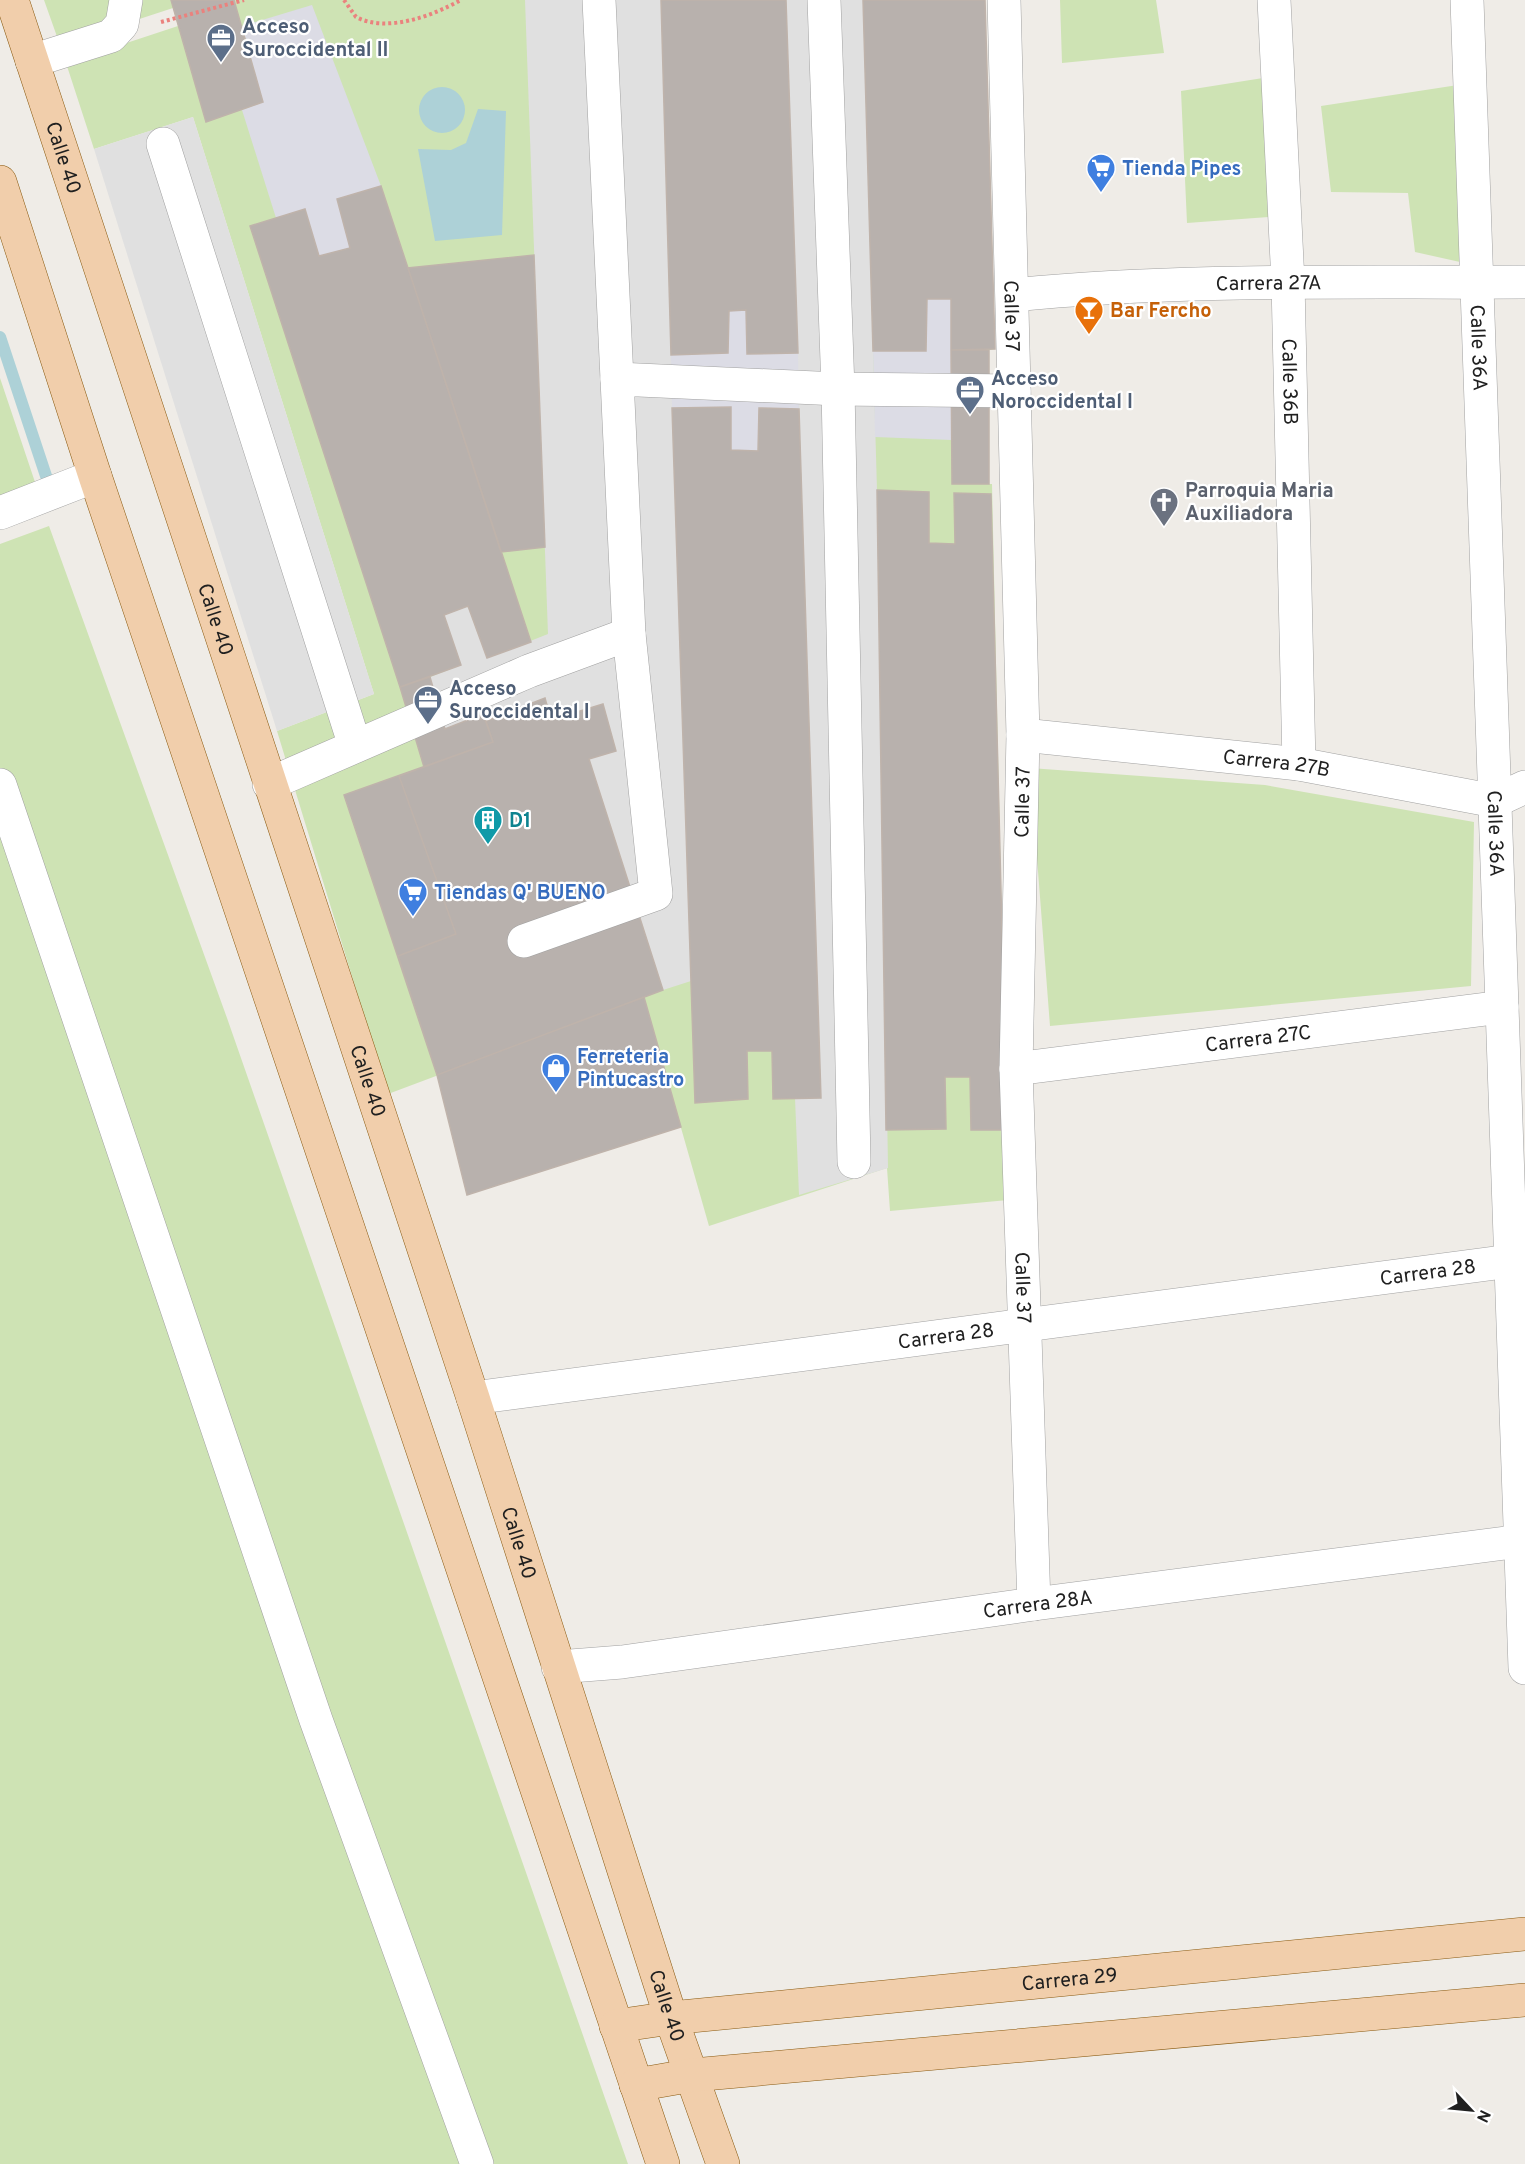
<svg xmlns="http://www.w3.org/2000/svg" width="1525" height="2164" font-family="Overpass,sans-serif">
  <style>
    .grass { fill: #cee3b4 }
    .parking { fill: #e0e0e0 }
    .plaza { fill: #dcdce5 }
    .water { fill: #add1d7 }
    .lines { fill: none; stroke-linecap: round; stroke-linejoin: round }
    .stream { stroke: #add1d7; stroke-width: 12 }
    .building { fill: #b8b1ad; stroke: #bfb3ab; stroke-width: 1.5 }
    .minor-casing { stroke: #a1a1a1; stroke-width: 34 }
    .major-casing { stroke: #8a5b12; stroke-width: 34 }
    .path { stroke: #ea827e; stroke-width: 4; stroke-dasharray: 3 3; stroke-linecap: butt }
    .minor { stroke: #fff; stroke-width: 33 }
    .major { stroke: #f1ceab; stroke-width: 33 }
    .labels { text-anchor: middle; stroke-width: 4.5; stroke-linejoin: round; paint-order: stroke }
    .service-label { font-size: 20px; font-weight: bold; fill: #4e5e75; stroke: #fff; text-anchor: start }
    .street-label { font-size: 20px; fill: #202020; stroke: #fff }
    .shop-label { font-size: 20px; font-weight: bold; fill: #366cbe; stroke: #fff; text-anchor: start }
    .food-label { font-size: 20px; font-weight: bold; fill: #c56008; stroke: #fff; text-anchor: start }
    .worship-label { font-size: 20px; font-weight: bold; fill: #5b616d; stroke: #fff; text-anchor: start }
    .culture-label { font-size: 20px; font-weight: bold; fill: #0d838f; stroke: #fff; text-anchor: start }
  </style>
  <rect width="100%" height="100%" fill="#efece7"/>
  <path class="grass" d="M44,0H985L995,349L989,350V484H992L1008,1200L890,1211L887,1168L709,1226L644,998L388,1094L277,731L374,694L193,117L94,149L66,63L178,26L173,8L60,45Z
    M1060,0H1156L1164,53L1062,63Z
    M1263,78L1281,216L1187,223L1181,91Z
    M1471,83L1478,266L1415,252L1408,193L1331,192L1321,106Z
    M0,378L40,497L0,511Z
    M49,526L227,1018L628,2164H0V544Z
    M1030,768L1265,785L1474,822L1471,986L1050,1026Z"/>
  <path class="parking" d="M525,0H661L691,981L663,990L589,759L616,750L603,704L551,720L545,698L486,721L483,714L445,729L430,677L461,665L444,615L468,606L487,658L548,634Z
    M786,0H863L877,490L888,1168L799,1195L795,1098H821Z
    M193,117L374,694L277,731L94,149Z"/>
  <path class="plaza" d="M312,5L381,186L337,199L350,248L319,256L305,209L276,218L242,110L263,102L242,26Z
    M927,299H951L952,440L875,437L873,351H926Z
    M746,310L747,354L798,353L799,409L759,408L758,451L731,450V407L672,408L671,355L729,311Z"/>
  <path class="water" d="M419 110a23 23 0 1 1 46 0a23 23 0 1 1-46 0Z
    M478,109L506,111L502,235L435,241L418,149L451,150L466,143Z"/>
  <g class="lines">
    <path class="stream" d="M0,337L51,491"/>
  </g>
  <path class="building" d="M171,0H234L263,102L206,122Z
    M661,0H786L798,353L747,354L746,310L729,311L728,353L671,355Z
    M863,0H985L995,349L951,350V299H927L926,351H873Z
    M381,186L531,642L487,658L468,606L444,615L461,665L400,687L250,226L305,209L319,256L350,248L337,199Z
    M534,255L545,547L501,552L408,268Z
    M951,350H989V484H952Z
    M731,407V450L758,451L759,408L799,409L821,1098L773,1099L772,1051H747L748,1099L695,1103L672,408Z
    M877,490L929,492V543L955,544L954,493L991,494L1007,1130H971L970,1077H945L946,1129L886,1130Z
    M430,677L445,729L483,714L493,742L424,767L400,687Z
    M545,698L551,720L603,704L616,751L589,759L663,990L437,1075L344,795L493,742L486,721Z
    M545,698L551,720L603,704L616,751L589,759L663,990L437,1075L398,956L456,934L399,776L493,742L486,721Z
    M644,997L681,1127L467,1195L437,1075Z"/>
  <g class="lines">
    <g class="minor-casing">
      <g id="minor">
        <path d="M599,0L617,379"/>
        <path d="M824,0L838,389L854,1162"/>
        <path id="s1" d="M1004,0L1023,735L1016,1069L1034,1604"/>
        <path id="s2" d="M1274,0L1288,282L1299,764"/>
        <path id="s3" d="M1467,0L1525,1668"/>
        <path d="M32,61L111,36L122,24L126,0"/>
        <path d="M163,144L355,746"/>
        <path id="s4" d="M1013,295C1183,278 1354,283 1525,282"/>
        <path d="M0,513L95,476"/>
        <path id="s5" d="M1023,735L1299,764L1495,801L1525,787"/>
        <path d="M269,784L529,671L629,634L617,379L838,389L1014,391"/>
        <path d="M0,785L316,1720L477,2164"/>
        <path d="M524,941L656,894L629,634"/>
        <path id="s6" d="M1016,1069L1502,1007"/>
        <path id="s7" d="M473,1398L1525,1259"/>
        <path id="s8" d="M558,1667L622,1662L1034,1604L1521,1541"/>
      </g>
    </g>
    <g class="major-casing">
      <g id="major">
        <path id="s9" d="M12,0L473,1398L671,2018L723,2164"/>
        <path d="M0,182L95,476L663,2164"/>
        <path id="s10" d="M616,2026L671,2018L1525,1934"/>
        <path d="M636,2085L693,2075L1525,2000"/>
      </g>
    </g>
    <path class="path" d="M344,0L356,17C387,33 432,16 461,0
      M161,22L244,0"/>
    <use href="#minor" class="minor"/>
    <use href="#major" class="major"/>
  </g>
  <defs>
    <g id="office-pin" transform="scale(1.5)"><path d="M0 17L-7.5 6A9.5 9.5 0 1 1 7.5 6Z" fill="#5c6f8a" stroke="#fff"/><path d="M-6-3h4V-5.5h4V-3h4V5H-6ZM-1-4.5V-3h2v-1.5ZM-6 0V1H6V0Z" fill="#fff"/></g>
    <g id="supermarket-pin" transform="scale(1.5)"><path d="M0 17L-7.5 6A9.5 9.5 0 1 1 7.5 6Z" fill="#3f7fe0" stroke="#fff"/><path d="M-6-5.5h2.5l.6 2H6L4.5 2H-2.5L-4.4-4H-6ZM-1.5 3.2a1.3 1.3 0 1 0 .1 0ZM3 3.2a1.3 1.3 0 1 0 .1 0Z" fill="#fff"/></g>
    <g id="bar-pin" transform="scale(1.5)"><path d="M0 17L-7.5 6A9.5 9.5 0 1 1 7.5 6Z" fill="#e8710a" stroke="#fff"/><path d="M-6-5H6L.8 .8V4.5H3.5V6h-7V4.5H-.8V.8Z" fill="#fff"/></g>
    <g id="church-pin" transform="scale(1.5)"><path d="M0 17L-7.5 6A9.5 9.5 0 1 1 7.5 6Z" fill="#6b7280" stroke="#fff"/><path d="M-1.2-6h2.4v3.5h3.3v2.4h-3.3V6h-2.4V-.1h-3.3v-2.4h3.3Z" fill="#fff"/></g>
    <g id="building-pin" transform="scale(1.5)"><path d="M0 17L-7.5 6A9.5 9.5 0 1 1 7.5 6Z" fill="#0f9aa8" stroke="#fff"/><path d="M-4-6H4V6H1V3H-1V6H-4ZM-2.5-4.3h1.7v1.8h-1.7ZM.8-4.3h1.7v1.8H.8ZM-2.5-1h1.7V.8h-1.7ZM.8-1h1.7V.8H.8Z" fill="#fff"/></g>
    <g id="shop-pin" transform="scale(1.5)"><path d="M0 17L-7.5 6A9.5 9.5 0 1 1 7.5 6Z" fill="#3f7fe0" stroke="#fff"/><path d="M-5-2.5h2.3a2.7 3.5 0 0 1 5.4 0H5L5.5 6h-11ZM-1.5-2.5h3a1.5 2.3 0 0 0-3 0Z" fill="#fff"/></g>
  </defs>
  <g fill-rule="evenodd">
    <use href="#office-pin" x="221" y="38"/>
    <use href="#supermarket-pin" x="1101" y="168"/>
    <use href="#bar-pin" x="1089" y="310"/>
    <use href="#office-pin" x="970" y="390"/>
    <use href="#church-pin" x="1164" y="502"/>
    <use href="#office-pin" x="428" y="700"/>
    <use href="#building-pin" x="488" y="820"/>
    <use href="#supermarket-pin" x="413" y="892"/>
    <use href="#shop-pin" x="556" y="1068"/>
  </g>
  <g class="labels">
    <g class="service-label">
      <text x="242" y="33">Acceso<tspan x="242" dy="23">Suroccidental II</tspan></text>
      <text x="991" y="385">Acceso<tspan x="991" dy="23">Noroccidental I</tspan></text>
      <text x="449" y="695">Acceso<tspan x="449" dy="23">Suroccidental I</tspan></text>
    </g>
    <g class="street-label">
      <text dy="7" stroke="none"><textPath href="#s9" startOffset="166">Calle 40</textPath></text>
      <text dy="7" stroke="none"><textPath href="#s4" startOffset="256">Carrera 27A</textPath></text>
      <text dy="7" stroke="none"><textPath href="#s1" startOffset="316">Calle 37</textPath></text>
      <text dy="7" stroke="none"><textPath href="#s3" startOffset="348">Calle 36A</textPath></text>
      <text dy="7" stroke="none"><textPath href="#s2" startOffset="382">Calle 36B</textPath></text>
      <text dy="7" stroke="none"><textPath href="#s9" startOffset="652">Calle 40</textPath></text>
      <text dy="7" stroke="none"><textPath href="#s5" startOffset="255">Carrera 27B</textPath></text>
      <text transform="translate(1022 802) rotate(-89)" y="7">Calle 37</text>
      <text dy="7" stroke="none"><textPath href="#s3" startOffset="834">Calle 36A</textPath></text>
      <text dy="7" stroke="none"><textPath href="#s6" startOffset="244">Carrera 27C</textPath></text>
      <text dy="7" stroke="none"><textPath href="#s9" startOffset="1138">Calle 40</textPath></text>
      <text dy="7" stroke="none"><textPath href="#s7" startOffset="963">Carrera 28</textPath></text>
      <text dy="7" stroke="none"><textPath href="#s1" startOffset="1288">Calle 37</textPath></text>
      <text dy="7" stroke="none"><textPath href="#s7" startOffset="477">Carrera 28</textPath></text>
      <text dy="7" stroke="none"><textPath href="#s9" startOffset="1624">Calle 40</textPath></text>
      <text dy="7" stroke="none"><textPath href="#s8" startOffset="484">Carrera 28A</textPath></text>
      <text dy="7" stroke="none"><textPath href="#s10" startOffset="456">Carrera 29</textPath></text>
      <text dy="7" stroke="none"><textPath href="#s9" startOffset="2110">Calle 40</textPath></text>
    </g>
    <g class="shop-label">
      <text x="1122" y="175">Tienda Pipes</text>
      <text x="434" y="899">Tiendas Q' BUENO</text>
      <text x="577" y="1063">Ferreteria<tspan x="577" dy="23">Pintucastro</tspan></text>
    </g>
    <g class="food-label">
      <text x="1110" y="317">Bar Fercho</text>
    </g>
    <g class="worship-label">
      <text x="1185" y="497">Parroquia Maria<tspan x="1185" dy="23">Auxiliadora</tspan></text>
    </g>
    <g class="culture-label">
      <text x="509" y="827">D1</text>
    </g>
  </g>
  <g transform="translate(1471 2110) rotate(116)" stroke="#ffffff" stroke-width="4.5" paint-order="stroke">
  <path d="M0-4.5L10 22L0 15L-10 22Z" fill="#202020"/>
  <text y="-9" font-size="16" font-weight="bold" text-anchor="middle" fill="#202020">N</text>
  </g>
</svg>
